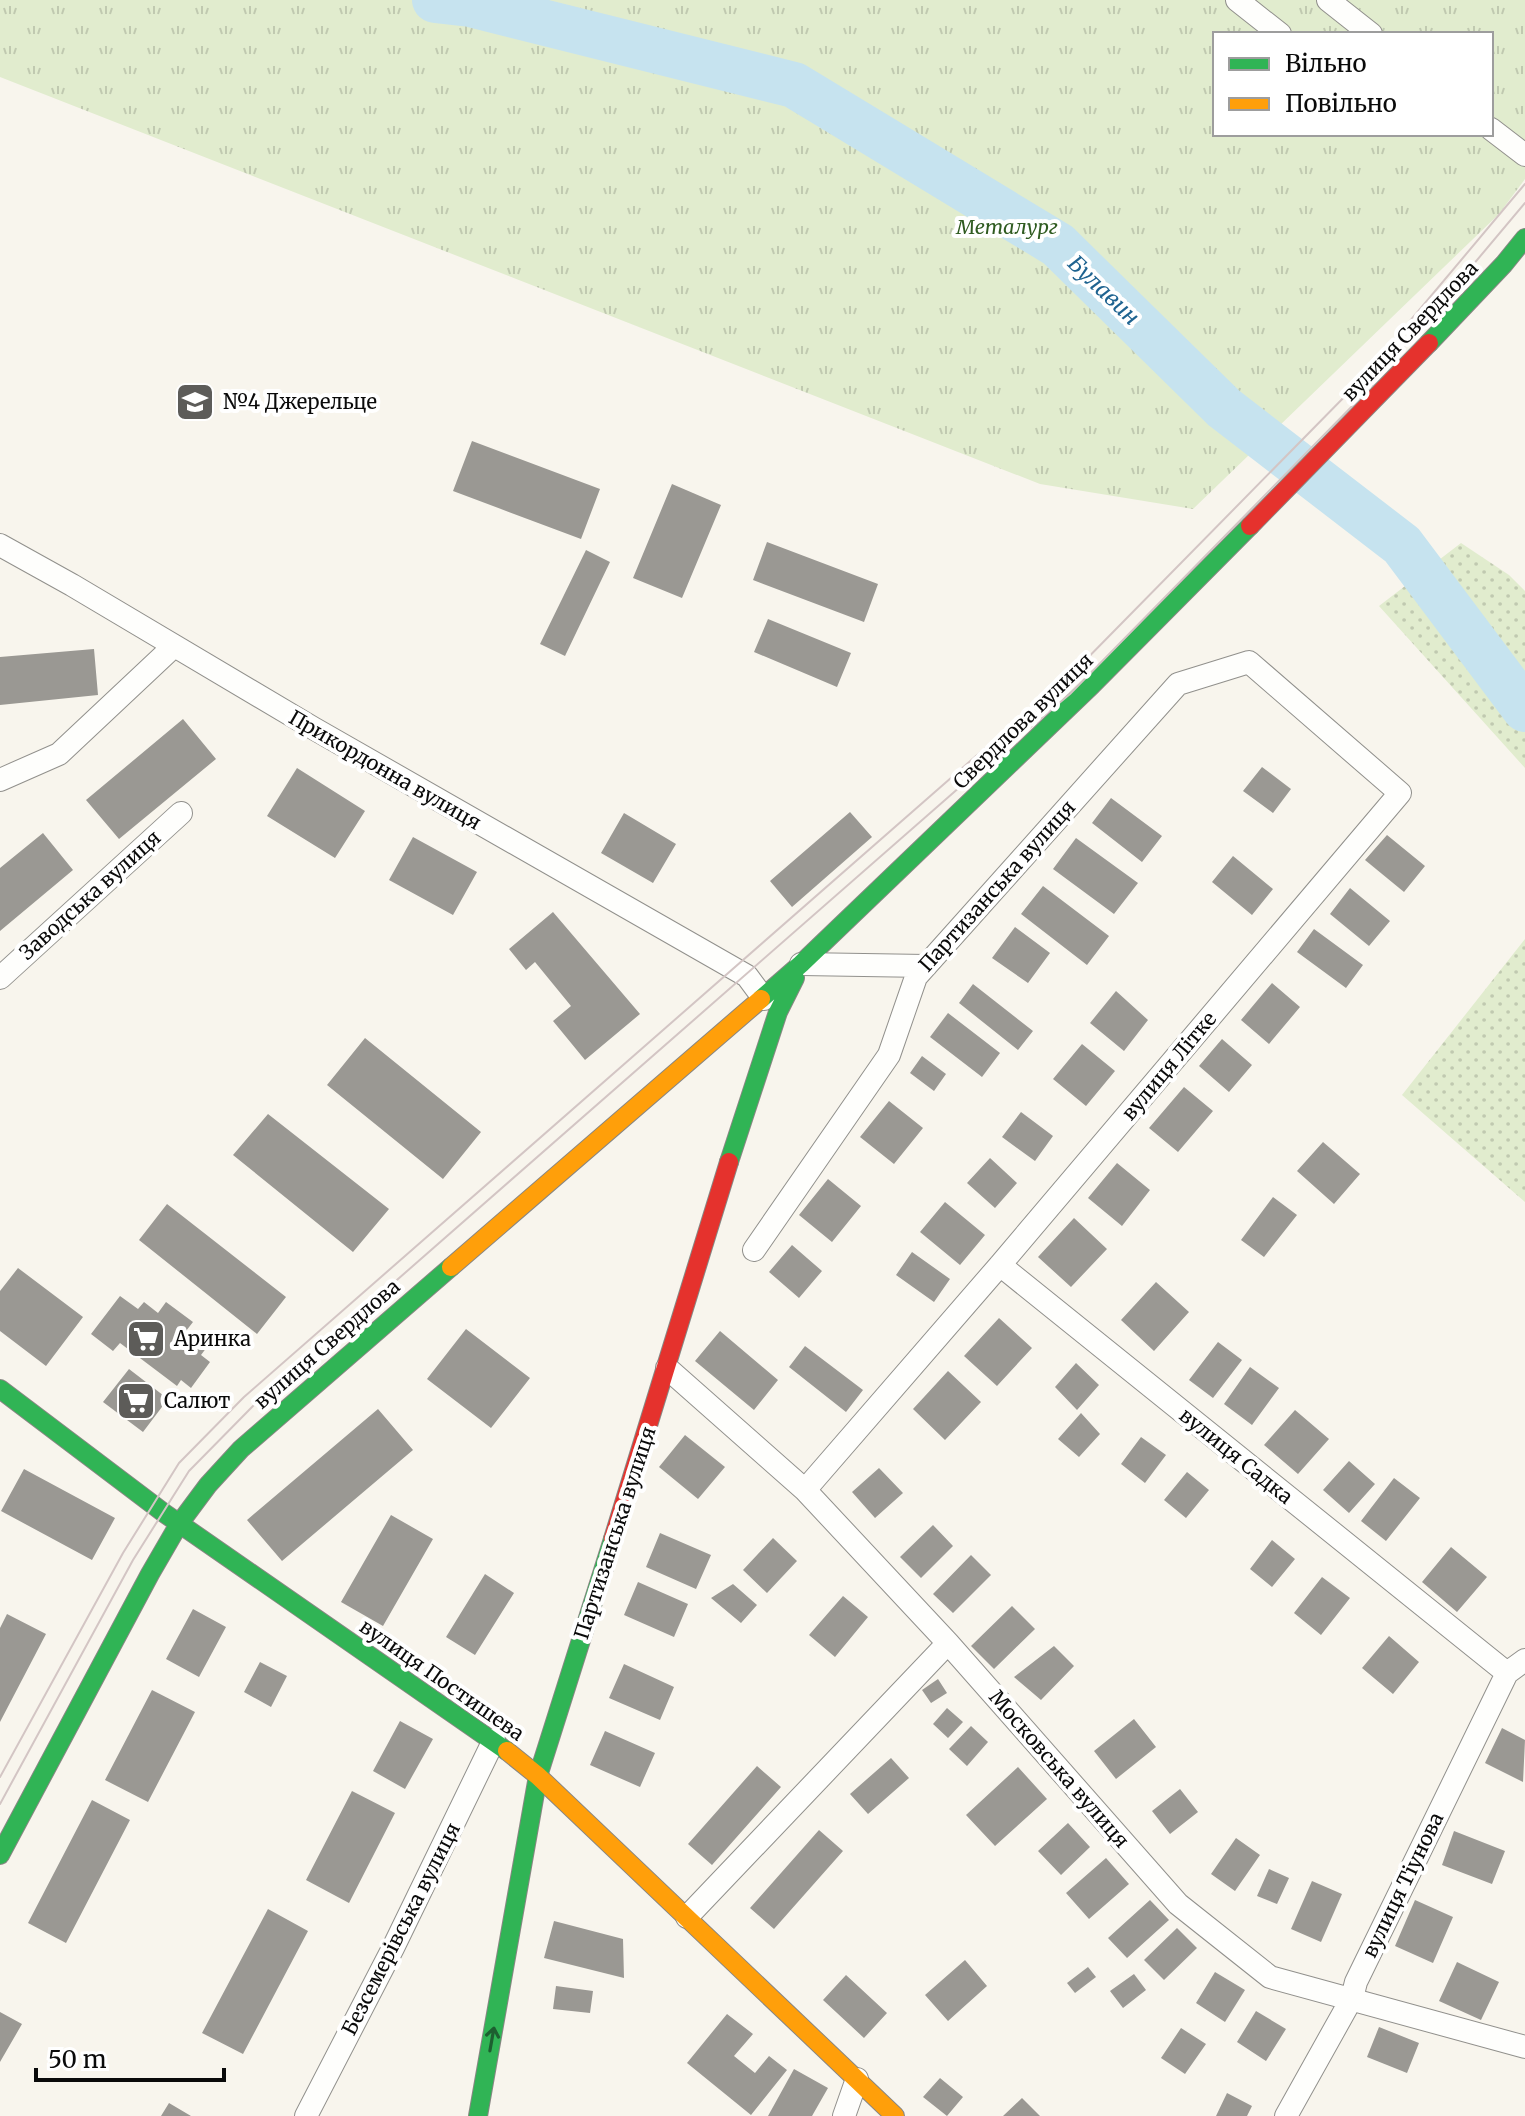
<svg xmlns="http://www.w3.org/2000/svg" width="1525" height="2116" font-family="Merriweather,serif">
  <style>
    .grass { fill: url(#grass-dots) }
    .park { fill: url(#park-tufts); fill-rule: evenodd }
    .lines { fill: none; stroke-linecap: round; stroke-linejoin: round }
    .river { stroke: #c6e3ef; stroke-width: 46 }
    .building { fill: #9a9893 }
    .street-casing { stroke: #91908c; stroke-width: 24 }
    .fast-casing { stroke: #888683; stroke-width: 20 }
    .slow-casing { stroke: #888683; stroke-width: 20 }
    .jam-casing { stroke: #888683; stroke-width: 20 }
    .street { stroke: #fefefc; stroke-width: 22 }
    .fast { stroke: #30b455; stroke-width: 18 }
    .slow { stroke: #ff9f0a; stroke-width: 18 }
    .jam { stroke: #e5322d; stroke-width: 18 }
    .tram { stroke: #d3c5c4; stroke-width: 2 }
    .oneway { stroke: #1d5f30 }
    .labels { text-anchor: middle; stroke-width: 8; stroke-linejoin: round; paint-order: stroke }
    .park-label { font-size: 20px; font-style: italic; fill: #2f5b20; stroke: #fff }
    .street-label { font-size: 20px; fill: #0a0a0a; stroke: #fff }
    .poi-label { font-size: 20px; fill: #0a0a0a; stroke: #fff; text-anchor: start }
    .water-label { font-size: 22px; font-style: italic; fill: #1e6390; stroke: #fff }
  </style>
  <defs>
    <pattern id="grass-dots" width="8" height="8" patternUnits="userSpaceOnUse" patternTransform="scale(2)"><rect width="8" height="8" fill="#e1ecce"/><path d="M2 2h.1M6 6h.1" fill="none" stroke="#c0c9b0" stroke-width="1.8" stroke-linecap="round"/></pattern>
    <pattern id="park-tufts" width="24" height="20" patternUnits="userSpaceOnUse" patternTransform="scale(2)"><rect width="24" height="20" fill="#e1ecce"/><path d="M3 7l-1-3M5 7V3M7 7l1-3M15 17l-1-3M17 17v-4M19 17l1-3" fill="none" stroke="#c0c9b0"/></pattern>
  </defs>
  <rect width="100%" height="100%" fill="#f8f5ed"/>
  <path class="grass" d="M1461,543L1509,575L1525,591V768L1379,606Z
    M1525,939V1202L1402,1095Z"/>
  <path class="park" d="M0,0H1525V179L1499,214L1193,509L1040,484L0,77ZM1215,34H1491V134H1215Z"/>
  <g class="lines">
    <path class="river" d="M435,0L470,4L794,85L1058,245L1224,408L1402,545L1525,709"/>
  </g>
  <path class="building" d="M472,441L600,489L581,539L453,491Z
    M672,484L721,505L682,598L633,578Z
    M767,542L878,584L864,622L753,580Z
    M586,550L610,562L565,656L540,644Z
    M768,619L851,653L837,687L754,652Z
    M94,649L98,695L0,705V657Z
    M183,719L216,759L119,839L86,800Z
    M1262,767L1291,789L1273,813L1243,791Z
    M297,768L365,811L335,858L267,816Z
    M1111,798L1162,836L1142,862L1092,823Z
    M850,812L872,837L792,907L770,881Z
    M624,813L676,844L653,883L601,853Z
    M43,833L73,870L0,931V868Z
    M1387,835L1425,866L1404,892L1365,860Z
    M413,837L477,872L453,915L389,880Z
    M1076,838L1138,883L1114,914L1053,869Z
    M1233,856L1273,889L1252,915L1212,882Z
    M1043,886L1109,936L1087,965L1021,914Z
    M1350,888L1390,921L1369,946L1330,914Z
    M553,912L640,1014L585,1060L553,1021L571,1006L535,962L526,970L509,949Z
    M1015,927L1050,953L1028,983L992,958Z
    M1314,929L1363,965L1346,988L1297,952Z
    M1272,983L1300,1007L1269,1044L1241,1020Z
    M973,984L1033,1031L1018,1050L959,1003Z
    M1116,991L1148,1020L1124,1051L1090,1023Z
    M948,1013L1000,1053L982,1077L930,1037Z
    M365,1038L481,1132L443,1179L327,1085Z
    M1222,1039L1252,1065L1229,1092L1199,1066Z
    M1082,1044L1115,1071L1086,1106L1053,1079Z
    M922,1056L946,1074L934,1091L910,1073Z
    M1184,1087L1213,1111L1178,1152L1149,1128Z
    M889,1101L923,1128L894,1164L860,1137Z
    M1021,1112L1053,1136L1035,1161L1002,1137Z
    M268,1114L389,1209L353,1252L233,1155Z
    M1323,1142L1360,1174L1334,1204L1297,1171Z
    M990,1158L1017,1183L995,1208L967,1183Z
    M1117,1163L1150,1190L1122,1226L1088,1198Z
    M828,1179L861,1206L832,1242L799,1215Z
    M1273,1197L1297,1215L1264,1257L1241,1240Z
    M945,1202L985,1235L960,1265L920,1232Z
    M167,1204L286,1297L257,1334L139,1240Z
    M1074,1218L1107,1249L1071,1287L1038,1257Z
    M792,1245L822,1271L799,1298L769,1272Z
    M912,1252L950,1279L934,1302L896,1275Z
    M18,1268L83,1317L46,1366L0,1331V1291Z
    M1156,1282L1189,1312L1154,1351L1121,1320Z
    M120,1296L138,1309L144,1302L158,1313L166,1302L193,1322L186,1331L207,1347L201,1355L210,1362L191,1388L181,1380L177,1386L120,1343L113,1351L91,1334Z
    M999,1318L1032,1348L997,1386L964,1356Z
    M466,1329L530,1378L491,1428L427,1379Z
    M720,1331L778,1380L754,1410L695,1361Z
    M1218,1342L1242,1360L1213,1398L1189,1380Z
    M805,1346L863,1390L846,1412L789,1367Z
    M1076,1363L1099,1385L1077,1410L1055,1387Z
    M1250,1367L1279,1388L1252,1425L1224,1404Z
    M129,1369L168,1399L143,1432L103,1402Z
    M948,1371L981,1402L945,1440L913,1409Z
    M378,1409L413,1450L282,1561L247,1520Z
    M1295,1410L1329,1439L1298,1474L1264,1445Z
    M1081,1413L1100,1434L1079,1457L1058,1439Z
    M685,1435L725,1467L698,1499L659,1467Z
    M1141,1437L1166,1455L1145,1483L1121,1464Z
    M1349,1461L1375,1484L1349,1513L1323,1490Z
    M879,1468L903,1493L875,1518L852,1492Z
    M24,1469L115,1518L92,1560L1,1511Z
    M1187,1472L1209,1490L1186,1518L1164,1500Z
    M1394,1478L1420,1498L1386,1541L1361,1521Z
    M391,1515L433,1539L383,1626L341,1602Z
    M933,1525L953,1546L921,1578L900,1557Z
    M660,1533L711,1555L696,1589L646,1567Z
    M773,1538L797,1561L767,1593L743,1570Z
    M1272,1540L1295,1559L1272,1587L1250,1569Z
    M1451,1547L1487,1577L1457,1612L1422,1582Z
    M971,1555L991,1575L953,1613L933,1594Z
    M485,1574L514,1593L475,1655L446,1637Z
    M1322,1577L1350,1598L1321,1635L1294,1613Z
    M638,1582L688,1604L674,1637L624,1615Z
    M733,1584L757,1605L741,1623L711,1598Z
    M843,1596L868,1617L835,1657L809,1635Z
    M1012,1606L1035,1629L994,1669L971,1646Z
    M193,1609L226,1627L199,1677L166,1659Z
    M7,1614L46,1634L0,1722V1628Z
    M1389,1636L1419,1662L1393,1694L1362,1668Z
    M1054,1646L1074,1666L1041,1700L1014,1677Z
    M260,1662L287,1676L271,1707L244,1692Z
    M624,1664L674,1687L660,1720L609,1698Z
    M938,1679L947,1693L931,1703L922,1690Z
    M152,1690L195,1712L148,1802L105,1780Z
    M947,1708L963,1722L948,1738L933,1724Z
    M1134,1719L1156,1747L1116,1779L1094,1751Z
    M400,1721L433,1739L405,1789L373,1771Z
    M971,1726L988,1742L967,1766L949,1749Z
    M1502,1728L1525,1740L1523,1782L1485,1763Z
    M605,1731L655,1753L640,1787L590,1765Z
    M891,1758L909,1778L868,1814L850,1794Z
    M757,1766L781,1787L712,1865L688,1844Z
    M1018,1767L1047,1799L995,1846L966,1815Z
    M1180,1789L1198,1812L1170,1834L1152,1811Z
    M352,1791L395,1813L349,1903L306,1880Z
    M92,1800L130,1820L66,1943L28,1923Z
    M1068,1823L1090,1847L1061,1875L1038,1851Z
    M819,1830L843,1851L774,1929L750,1908Z
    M1454,1831L1505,1851L1492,1884L1442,1865Z
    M1236,1838L1260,1855L1235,1891L1211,1874Z
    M1106,1858L1129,1884L1089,1919L1066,1893Z
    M1269,1869L1289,1878L1277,1904L1257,1896Z
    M1312,1881L1342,1894L1321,1942L1291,1929Z
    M1150,1900L1169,1920L1127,1958L1108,1938Z
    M1415,1900L1453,1917L1433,1963L1395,1946Z
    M268,1909L308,1931L243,2054L202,2033Z
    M554,1921L623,1939L624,1978L544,1958Z
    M1177,1928L1197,1948L1164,1980L1144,1960Z
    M965,1960L987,1986L948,2021L925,1995Z
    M1457,1962L1499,1982L1481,2020L1439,2001Z
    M1088,1967L1096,1977L1075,1993L1067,1983Z
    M1215,1972L1245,1990L1225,2022L1196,2003Z
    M1134,1974L1146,1990L1123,2008L1110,1991Z
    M846,1975L887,2013L864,2038L823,2000Z
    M556,1986L593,1991L590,2013L553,2009Z
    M1256,2011L1286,2029L1266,2061L1237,2042Z
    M0,2012L22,2024L0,2062Z
    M727,2014L753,2034L734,2056L755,2073L769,2056L787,2070L751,2115L687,2063Z
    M1379,2027L1419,2043L1407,2073L1367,2057Z
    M1181,2028L1206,2044L1185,2074L1161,2058Z
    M794,2069L828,2088L812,2116H768Z
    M940,2078L963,2097L947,2116L923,2097Z
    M1227,2093L1252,2106L1247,2116H1216Z
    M1022,2098L1040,2116H1003Z
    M169,2103L191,2116H161Z"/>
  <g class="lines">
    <g class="street-casing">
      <path id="street" d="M1237,0L1280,34
        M1328,0L1371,34
        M1491,129L1525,155
        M0,545L72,585L313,728L747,976L764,999
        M0,780L59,754L174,646
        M801,964L926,966
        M0,978L181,813
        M754,1250L889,1055L916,977L1178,684L1249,662L1400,793L1000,1265L805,1490
        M1000,1265L1507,1673
        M667,1368L805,1490L948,1643L1178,1904L1270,1977L1525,2047
        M687,1917L948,1643
        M306,2116L393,1948L494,1740
        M844,2116L857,2079
        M1286,2116L1352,1998L1356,1982L1507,1673L1525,1660"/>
    </g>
    <g class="fast-casing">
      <path id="fast" d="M1429,343L1504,264L1525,238
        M761,999L801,964L1092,685L1250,526
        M729,1162L778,1012L795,978
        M0,1389L164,1513L507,1751
        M0,1855L150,1574L179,1524L208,1485L241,1449L451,1267
        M478,2116L538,1776L613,1539"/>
    </g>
    <g class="slow-casing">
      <path id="slow" d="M451,1267L761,999
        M507,1751L538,1776L895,2116"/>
    </g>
    <g class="jam-casing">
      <path id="jam" d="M1250,526L1429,343
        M613,1539L729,1162"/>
    </g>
    <use href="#street" class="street"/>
    <use href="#fast" class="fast"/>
    <use href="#slow" class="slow"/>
    <use href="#jam" class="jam"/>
    <path class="tram" d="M0,1777L123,1553L179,1463L244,1397L976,756L1061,685L1357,384L1525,184
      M0,1804L133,1560L189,1471L253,1406L985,765L1070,694L1366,392L1525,203"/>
  </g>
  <defs><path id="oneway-shaft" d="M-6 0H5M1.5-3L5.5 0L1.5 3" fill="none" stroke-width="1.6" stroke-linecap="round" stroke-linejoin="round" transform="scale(2)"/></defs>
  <use class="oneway" href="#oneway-shaft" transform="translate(492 2039) rotate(-80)"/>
  <defs>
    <g id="school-square" transform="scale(2)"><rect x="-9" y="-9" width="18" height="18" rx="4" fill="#5d5c59" stroke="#fff"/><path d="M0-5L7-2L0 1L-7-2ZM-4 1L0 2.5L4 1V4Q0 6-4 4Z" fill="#fff"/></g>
    <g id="supermarket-square" transform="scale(2)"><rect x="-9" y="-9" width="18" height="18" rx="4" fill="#5d5c59" stroke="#fff"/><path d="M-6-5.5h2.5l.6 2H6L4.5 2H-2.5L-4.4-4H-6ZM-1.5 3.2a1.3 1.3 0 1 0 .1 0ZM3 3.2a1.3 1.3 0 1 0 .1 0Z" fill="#fff"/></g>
  </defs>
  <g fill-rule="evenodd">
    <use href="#school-square" x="195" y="402"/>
    <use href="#supermarket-square" x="146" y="1339"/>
    <use href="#supermarket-square" x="136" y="1401"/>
  </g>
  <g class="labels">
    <g class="park-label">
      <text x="1007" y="234">Металург</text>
    </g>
    <g class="street-label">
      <text transform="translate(1410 331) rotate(-46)" y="7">вулиця Свердлова</text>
      <text transform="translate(1023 721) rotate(-44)" y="7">Свердлова вулиця</text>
      <text transform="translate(385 770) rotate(30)" y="7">Прикордонна вулиця</text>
      <text transform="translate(997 886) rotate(-48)" y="7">Партизанська вулиця</text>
      <text transform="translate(90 895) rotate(-42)" y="7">Заводська вулиця</text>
      <text transform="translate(1169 1066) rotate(-50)" y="7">вулиця Літке</text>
      <text transform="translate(327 1344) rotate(-41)" y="7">вулиця Свердлова</text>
      <text transform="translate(1236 1456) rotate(39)" y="7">вулиця Садка</text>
      <text transform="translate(615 1533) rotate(-72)" y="7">Партизанська вулиця</text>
      <text transform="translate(442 1680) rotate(35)" y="7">вулиця Постишева</text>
      <text transform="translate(1059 1769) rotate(49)" y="7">Московська вулиця</text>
      <text transform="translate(1403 1885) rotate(-64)" y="7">вулиця Тіунова</text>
      <text transform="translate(401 1929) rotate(-63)" y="7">Безсемерівська вулиця</text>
    </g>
    <g class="poi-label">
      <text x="223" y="409">№4 Джерельце</text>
      <text x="174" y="1346">Аринка</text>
      <text x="164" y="1408">Салют</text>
    </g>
    <g class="water-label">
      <text transform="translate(1104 290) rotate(44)" y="8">Булавин</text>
    </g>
  </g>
  <rect x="1213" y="32" width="280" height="104" fill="#ffffff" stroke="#9d9d9d" stroke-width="2"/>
  <rect x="1229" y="58" width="40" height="12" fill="#30b455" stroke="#9d9d9d" stroke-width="2"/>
  <text x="1285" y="72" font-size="24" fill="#0a0a0a">Вільно</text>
  <rect x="1229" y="98" width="40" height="12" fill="#ff9f0a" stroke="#9d9d9d" stroke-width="2"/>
  <text x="1285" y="112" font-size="24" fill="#0a0a0a">Повільно</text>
  <path d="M36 2068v12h188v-12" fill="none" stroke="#0a0a0a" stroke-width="4"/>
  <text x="48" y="2068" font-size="24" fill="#0a0a0a" stroke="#ffffff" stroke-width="6" paint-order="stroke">50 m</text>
</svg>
